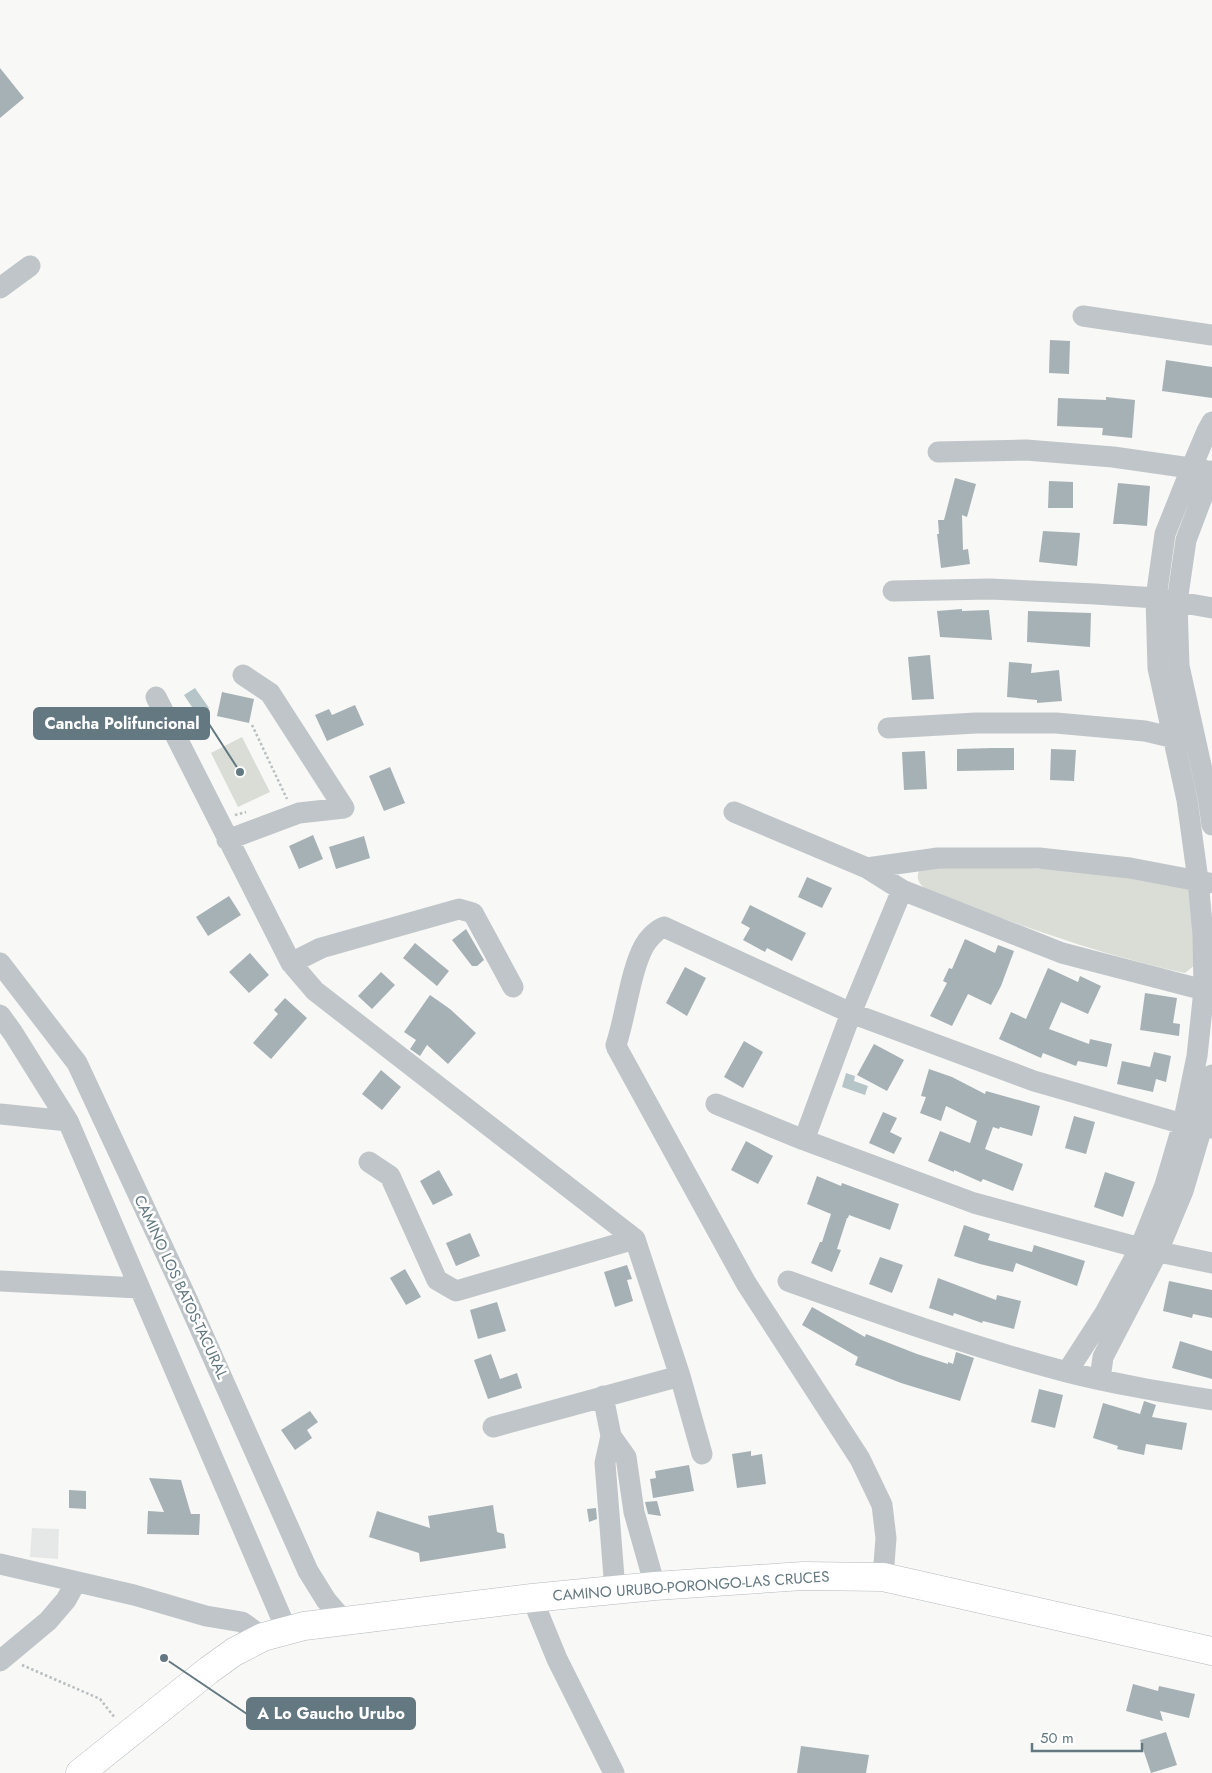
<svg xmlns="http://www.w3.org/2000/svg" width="1212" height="1773" font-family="Jost,sans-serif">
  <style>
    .built { fill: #e6e8e7 }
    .green { fill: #d9ddd5 }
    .water { fill: #b6c5c7 }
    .building { fill: #a6b1b5 }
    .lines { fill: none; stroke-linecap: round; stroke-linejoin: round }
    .major-casing { stroke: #b3b9bc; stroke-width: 29 }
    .path { stroke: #b9bec0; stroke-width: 2.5; stroke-dasharray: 2.5 2.5; stroke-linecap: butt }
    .minor { stroke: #bfc5c8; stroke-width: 21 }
    .major { stroke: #fff; stroke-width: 28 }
    .labels { text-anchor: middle; stroke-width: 5; stroke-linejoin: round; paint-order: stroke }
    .street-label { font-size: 15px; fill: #637881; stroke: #fff }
    .leader { fill: none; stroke: #637881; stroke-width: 2 }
    .callout-dot { fill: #637881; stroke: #fff; stroke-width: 2 }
    .callout { fill: #637881; stroke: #637881; stroke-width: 2 }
    .callout-label { font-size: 16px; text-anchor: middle; font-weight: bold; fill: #fff }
  </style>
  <rect width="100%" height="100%" fill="#f8f8f6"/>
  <path class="built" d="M32,1528L59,1529L58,1559L30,1557Z"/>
  <path class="green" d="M242,737L270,792L238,807L211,753Z
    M943,864L1093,871L1191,888L1195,965L1185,973C1096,954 1011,922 926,890C919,883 915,879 920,869Z"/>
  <path class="water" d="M195,688L209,708L198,716L184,695Z
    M846,1073L855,1076L854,1081L868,1086L865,1095L842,1087Z"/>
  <path class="building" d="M0,68L24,98L0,118Z
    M1050,340L1070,341L1069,374L1049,373Z
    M1166,360L1212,367V398L1162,391Z
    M1106,397L1135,400L1132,438L1102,435L1103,428L1057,426L1058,398L1106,400Z
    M955,478L976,484L967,517L962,515L963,550L968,549L970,564L941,568L937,534H939L938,520H944Z
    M1049,481L1073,482V508H1048Z
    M1118,483L1150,486L1147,526L1122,524H1113Z
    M1043,531L1080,533L1077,566L1039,562Z
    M962,609V611L989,610L992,640L940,637L937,611Z
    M1028,611L1091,613L1090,647L1027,642Z
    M930,655L934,699L912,700L908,657Z
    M1009,662L1032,664L1031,673L1059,670L1062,701L1037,703V700L1007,697Z
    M222,692L254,699L249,723L217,716Z
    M355,705L364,725L327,741L315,715L329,709L332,715Z
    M993,748H1014V770L957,771V749Z
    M1051,749L1076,750L1074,781L1050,780Z
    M925,751L927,789L904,790L902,752Z
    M390,767L405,803L384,811L369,776Z
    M313,835L323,859L299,869L289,846Z
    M364,836L370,858L336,869L329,847Z
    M807,877L832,888L822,908L798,897Z
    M229,896L241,915L208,936L196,917Z
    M750,905L806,933L792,961L767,948L765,952L743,940L750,928L741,923Z
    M466,929L484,960L477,966H472L452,940Z
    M965,939L995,953L998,945L1014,951L1001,986L991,1005L968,994L952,1026L930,1016L947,983L943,981L949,968L952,969Z
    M415,943L449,971L437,986L403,958Z
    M250,953L269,975L249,993L229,972Z
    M685,967L706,978L687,1016L666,1003Z
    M1048,968L1078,982L1080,976L1101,986L1088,1014L1061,1002L1049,1029L1089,1044L1090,1039L1112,1044L1107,1067L1078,1061L1076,1066L1043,1053L1041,1058L999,1039L1011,1012L1026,1019Z
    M381,972L395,985L372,1009L358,996Z
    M1145,993L1177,998L1173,1023L1180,1024L1179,1036L1140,1030Z
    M430,995L450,1009L476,1033L448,1064L427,1045L420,1056L410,1049L416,1040L404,1032Z
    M285,998L307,1018L271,1059L253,1043L278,1014L274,1010Z
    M744,1041L763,1052L743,1088L724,1077Z
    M874,1044L904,1060L887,1091L857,1075Z
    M1154,1052L1171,1056L1166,1082L1156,1079L1153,1092L1117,1084L1122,1061L1150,1067Z
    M929,1069L952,1077L985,1094L986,1091L1040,1106L1032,1136L1000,1127L999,1129L993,1127L985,1149L1023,1164L1013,1191L983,1179L981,1182L954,1170V1172L928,1161L940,1131L970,1143L977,1121L946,1106L941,1121L920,1113L926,1097L921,1096Z
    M381,1070L401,1087L382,1110L362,1094Z
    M883,1112L897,1118L890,1132L902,1138L894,1154L869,1143Z
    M1074,1116L1095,1122L1086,1154L1065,1148Z
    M746,1141L773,1156L758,1184L731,1170Z
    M439,1170L453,1195L433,1205L420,1181Z
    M1105,1172L1135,1182L1123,1217L1094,1207Z
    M817,1176L841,1186L842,1183L899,1204L890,1230L849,1215L848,1218H847L837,1249L841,1250L832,1272L811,1263L820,1242H822L831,1214L807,1204Z
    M964,1225L990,1234L988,1240L1032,1252L1034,1245L1085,1261L1077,1286L1016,1263L1013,1272L980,1264L954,1256Z
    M470,1233L480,1256L456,1266L446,1243Z
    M880,1257L903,1265L892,1293L869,1284Z
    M627,1265L632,1279L627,1280L633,1301L615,1307L604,1272Z
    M405,1269L421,1297L406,1305L390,1278Z
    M938,1278L996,1300L997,1295L1021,1301L1014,1329L983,1321L982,1323L954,1313L953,1316L929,1308Z
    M1169,1281L1212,1290V1318L1193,1314L1192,1318L1163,1311Z
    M497,1302L506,1331L478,1339L470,1310Z
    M812,1307L865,1337L866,1334L917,1354L948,1364V1362L953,1364L956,1352L974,1358L960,1401L901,1383L855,1365L858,1357L802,1325Z
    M1180,1341L1212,1351V1379L1172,1368Z
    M491,1354L500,1379L517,1373L522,1388L488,1399L474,1360Z
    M1039,1389L1063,1395L1055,1428L1031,1422Z
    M1144,1401L1156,1405L1152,1417L1187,1423L1182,1450L1146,1444L1144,1455L1117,1449L1118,1446L1093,1438L1103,1403L1140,1414Z
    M310,1411L318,1422L307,1430L312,1438L295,1450L281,1430Z
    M751,1451V1456L762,1454L766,1484L737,1488L732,1454Z
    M689,1465L694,1491L653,1498L650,1479L656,1478L655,1471Z
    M149,1478L181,1480L191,1514H200L199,1535L147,1534L148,1511L164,1512Z
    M69,1490L86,1491V1509L69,1508Z
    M657,1501L661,1516L648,1514L645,1502Z
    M493,1505L497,1532L504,1534L506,1548L420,1562L419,1553L369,1537L377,1511L430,1528L428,1516Z
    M596,1508L597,1519L589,1522L587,1509Z
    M1133,1684L1158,1691L1159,1686L1195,1694L1189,1718L1160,1711L1163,1721L1126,1711Z
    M1166,1732L1177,1765L1151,1773L1140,1740Z
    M801,1746L869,1755L866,1773H797Z"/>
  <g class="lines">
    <g class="major-casing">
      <path id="major" d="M80,1773L209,1670L234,1652L263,1637L304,1626L532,1598L655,1586L803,1576L883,1577L1212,1651"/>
    </g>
    <path class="path" d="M252,725L287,799
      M235,815L246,812
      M22,1665L100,1699L115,1718"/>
    <path class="minor" d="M0,288L30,266
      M1083,316L1212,335
      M938,452L1026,450L1113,457L1204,470
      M1212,471L1186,540L1177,602L1179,666L1208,797L1212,825
      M893,591L990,589L1095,594L1156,598L1212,608
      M156,697L291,963L315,991L635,1239L680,1376L702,1454
      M888,728L976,723H1056L1145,731L1183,740
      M734,812L867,868L902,890L1062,953L1212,992
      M227,840L299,813L344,808L270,693L243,675
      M867,868L938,858H1039L1130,868L1209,883
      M0,963L77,1063L186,1297L308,1571L326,1600L344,1621
      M291,963L321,948L459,909L473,913L513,987
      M0,1015L13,1033L68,1121L287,1631
      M716,1104L804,1140L974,1203L1140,1248L1212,1263
      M0,1114L68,1121
      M804,1140L851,1013L902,890
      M369,1162L390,1176L437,1280L456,1291L635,1239
      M0,1281L139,1288
      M788,1281C880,1314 972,1347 1067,1372C1114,1384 1163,1392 1212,1400
      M1067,1372L1105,1313L1140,1248L1165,1185L1183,1124L1197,1056L1204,990L1203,935L1198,880L1187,800L1158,668L1156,598L1165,534L1191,469L1207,431L1212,422
      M1100,1379L1103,1357L1158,1251L1183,1191L1202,1127L1212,1075
      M603,1396L611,1436L626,1457L634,1512L655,1586
      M493,1427L680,1376
      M611,1436L605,1463L615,1590
      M0,1564L134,1595L206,1616L242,1622L263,1637
      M883,1577L886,1538L882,1505L860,1459L746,1283L617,1048L616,1045C626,1015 630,972 644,946C648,939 656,930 664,927L851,1013L1034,1081L1183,1124L1212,1128
      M532,1598L557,1659L614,1773
      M0,1661L48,1621L66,1600L76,1582"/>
    <use href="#major" class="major"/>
  </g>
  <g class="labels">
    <g class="street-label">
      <text transform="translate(181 1287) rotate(65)" y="5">CAMINO LOS BATOS-TACURAL</text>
      <text transform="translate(691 1586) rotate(-4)" y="5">CAMINO URUBO-PORONGO-LAS CRUCES</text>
    </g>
  </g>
  <path class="leader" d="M240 772L209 724M164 1658L247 1714"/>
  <g class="callout-dot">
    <circle cx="240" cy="772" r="5"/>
    <circle cx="164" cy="1658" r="5"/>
  </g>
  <g class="callout">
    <rect x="34" y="708" width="175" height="31" rx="5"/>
    <rect x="247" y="1698" width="168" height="31" rx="5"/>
  </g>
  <g class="callout-label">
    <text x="122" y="729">Cancha Polifuncional</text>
    <text x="331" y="1719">A Lo Gaucho Urubo</text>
  </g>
  <path d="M1032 1743v8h110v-8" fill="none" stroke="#637881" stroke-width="2.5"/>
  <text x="1040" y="1743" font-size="15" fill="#637881" stroke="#ffffff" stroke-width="4" paint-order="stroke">50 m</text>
</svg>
